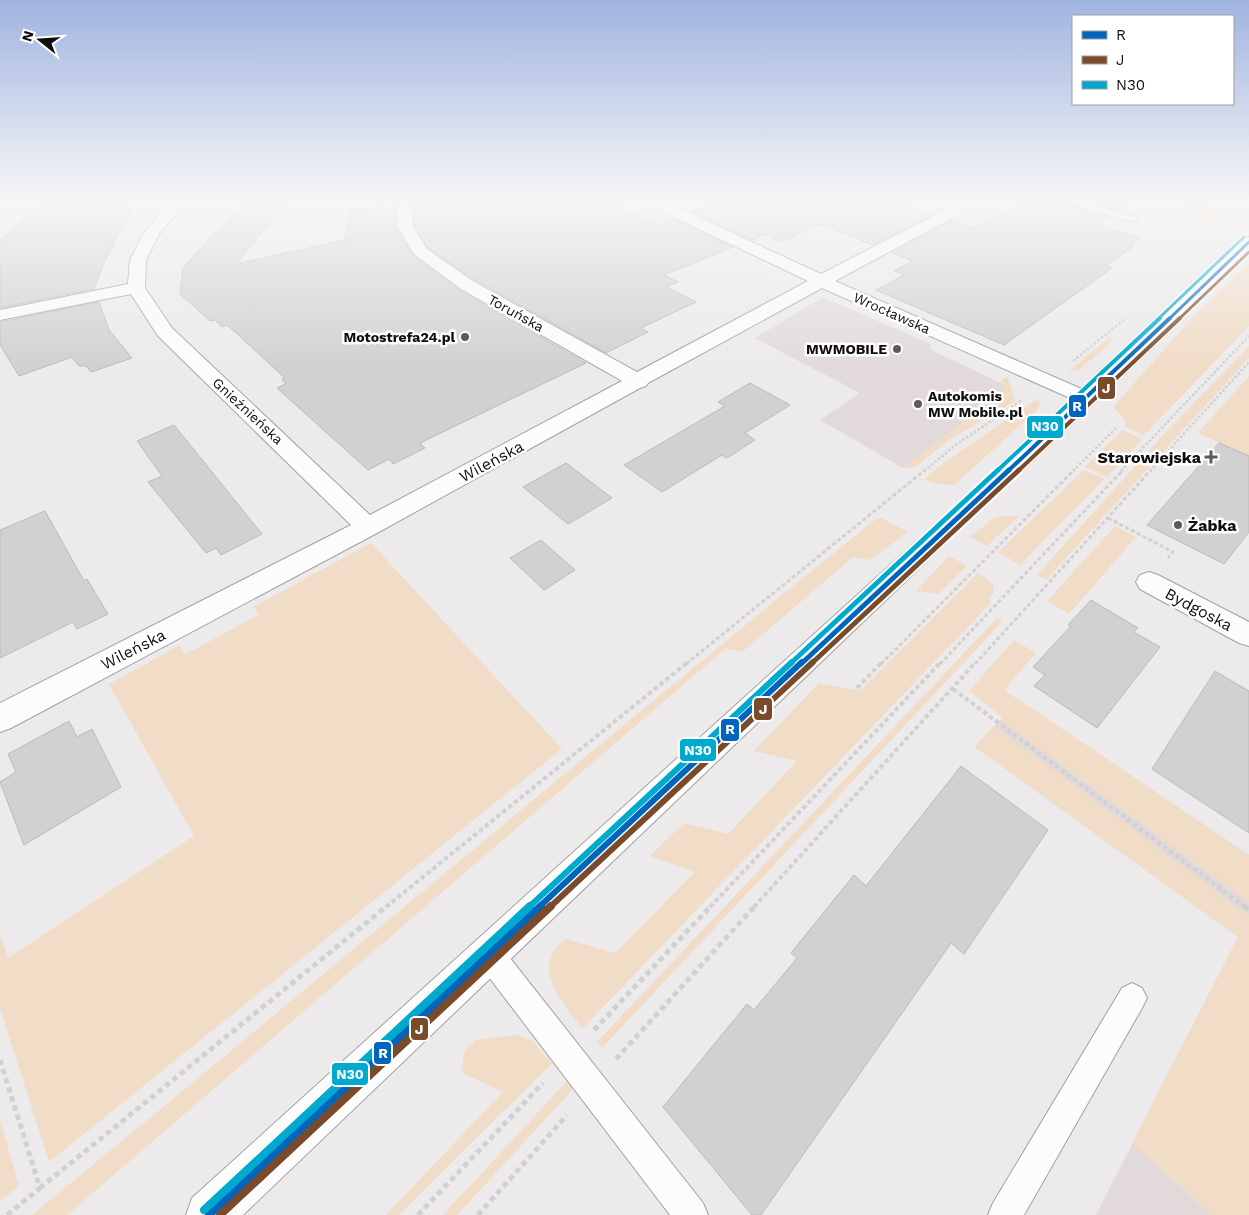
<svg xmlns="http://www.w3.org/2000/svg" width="1249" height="1215" font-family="'Work Sans',sans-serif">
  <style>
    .built { fill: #e2dada }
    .green { fill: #f1dcc7 }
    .building { fill: #d2d0d1; stroke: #bbbaba }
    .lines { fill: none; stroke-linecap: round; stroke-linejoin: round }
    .service-casing { stroke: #a3a1a1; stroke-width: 2 }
    .minor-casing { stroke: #a3a1a1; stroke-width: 2 }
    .tertiary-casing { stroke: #a3a1a1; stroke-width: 2 }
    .path-far4 { stroke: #d2d1d1; stroke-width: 2; stroke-dasharray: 2.5 1; stroke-linecap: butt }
    .path-far3 { stroke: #d2d1d1; stroke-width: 2.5; stroke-dasharray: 2.5 2; stroke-linecap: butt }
    .path-far2 { stroke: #d2d1d1; stroke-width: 3; stroke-dasharray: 4 2.5; stroke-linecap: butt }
    .path-far1 { stroke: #d2d1d1; stroke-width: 4; stroke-dasharray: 4.5 3; stroke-linecap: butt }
    .path { stroke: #d2d1d1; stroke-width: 5; stroke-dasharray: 5.5 4; stroke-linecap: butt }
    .service { fill: #fcfcfc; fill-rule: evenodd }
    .minor { fill: #fcfcfc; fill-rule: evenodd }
    .tertiary { fill: #fcfcfc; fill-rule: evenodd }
    .bus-1-far4-casing { stroke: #fff; stroke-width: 5.5 }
    .bus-1-far3-casing { stroke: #fff; stroke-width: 6 }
    .bus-1-far2-casing { stroke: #fff; stroke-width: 9 }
    .bus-1-far1-casing { stroke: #fff; stroke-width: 10 }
    .bus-1-casing { stroke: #fff; stroke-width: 11 }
    .bus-2-far4-casing { stroke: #fff; stroke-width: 5.5 }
    .bus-2-far3-casing { stroke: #fff; stroke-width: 6 }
    .bus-2-far2-casing { stroke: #fff; stroke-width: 9 }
    .bus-2-far1-casing { stroke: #fff; stroke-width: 10 }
    .bus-2-casing { stroke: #fff; stroke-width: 11 }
    .bus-3-far4-casing { stroke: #fff; stroke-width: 5.5 }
    .bus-3-far3-casing { stroke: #fff; stroke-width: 6 }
    .bus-3-far2-casing { stroke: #fff; stroke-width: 9 }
    .bus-3-far1-casing { stroke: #fff; stroke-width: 10 }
    .bus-3-casing { stroke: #fff; stroke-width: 11 }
    .bus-1-far4 { stroke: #0065bd; stroke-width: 3 }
    .bus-1-far3 { stroke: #0065bd; stroke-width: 4 }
    .bus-1-far2 { stroke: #0065bd; stroke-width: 5 }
    .bus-1-far1 { stroke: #0065bd; stroke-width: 6 }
    .bus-1 { stroke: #0065bd; stroke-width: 8 }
    .bus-2-far4 { stroke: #7a4b2a; stroke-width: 3 }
    .bus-2-far3 { stroke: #7a4b2a; stroke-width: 4 }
    .bus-2-far2 { stroke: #7a4b2a; stroke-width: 5 }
    .bus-2-far1 { stroke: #7a4b2a; stroke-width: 6 }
    .bus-2 { stroke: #7a4b2a; stroke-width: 8 }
    .bus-3-far4 { stroke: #00a9ce; stroke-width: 3 }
    .bus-3-far3 { stroke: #00a9ce; stroke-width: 4 }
    .bus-3-far2 { stroke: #00a9ce; stroke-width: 5 }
    .bus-3-far1 { stroke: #00a9ce; stroke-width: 6 }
    .bus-3 { stroke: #00a9ce; stroke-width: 8 }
    .poi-dot { fill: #5c5a5a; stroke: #fff; stroke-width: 2 }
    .labels { text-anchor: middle; stroke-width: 5; stroke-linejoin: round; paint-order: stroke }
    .far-street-label { font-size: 14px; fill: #0f0d0d; stroke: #fff }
    .far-poi-label { font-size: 14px; font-weight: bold; fill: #0f0d0d; stroke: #fff; text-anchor: end }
    .poi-label { font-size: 16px; font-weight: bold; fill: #0f0d0d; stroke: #fff; text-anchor: end }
    .street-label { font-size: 16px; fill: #0f0d0d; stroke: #fff }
    .line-badge { stroke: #fff; stroke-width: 2 }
    .badge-label { font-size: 14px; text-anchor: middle; font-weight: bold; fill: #fff }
  </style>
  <rect width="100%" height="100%" fill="#eceaea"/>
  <path class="built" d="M823,297L931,344V350L1005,385L1006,389L903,468L820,420L860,393L755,338Z
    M1019,700L1249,855V1215H1096L1238,937L975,747Z"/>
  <path class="green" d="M1164,198C1180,198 1220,199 1226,217L1211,230L1189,224L1194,209L1163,201Z
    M1249,263V326L1144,435L1126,427L1123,417L1113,407L1195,315Z
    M1110,337L1111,340L1109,345L1077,371H1069Z
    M1249,346V358L1046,580L1037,575L1166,432Z
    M1007,376L1015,401L947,441L916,467L903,468L1005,390L1001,388L1005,384L1000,382Z
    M1249,376V456L1198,433Z
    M1037,399L1040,404L1037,410L954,485L936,484L924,480L937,468Z
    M1122,430L1142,439L1107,477L1085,467Z
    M1084,470L1104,479L1020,565L998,552Z
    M1020,515L987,546L970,537L995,517Z
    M881,518L908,532L870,560L853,557L742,652L726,648L67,1215H32C314,984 592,748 876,519Z
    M1115,526L1136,537L1069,614L1047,601Z
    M371,543L562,749L49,1162L0,1008V934L8,958L194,836L109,684L180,645L184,655L260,614L253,607Z
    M949,556L967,566L939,594L916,591Z
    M978,573C988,579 1000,586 990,597V604L582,1029C563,1002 528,967 566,939L615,953L695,872L650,856L684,823L728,834L797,761L754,751L819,683L860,691Z
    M997,618L1002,622L602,1048L597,1042Z
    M1014,640L1036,653L1004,690L1249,855V903L1001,720L1005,715L1002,717L969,691Z
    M994,726L1249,916V1215H1211L1132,1143L1238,937L975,747Z
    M517,1035L531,1040L552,1063L399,1215H386L503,1092L461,1072L465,1050L476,1040Z
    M568,1080L574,1088L457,1215H443Z
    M0,1120L19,1186L0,1201Z"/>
  <path class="building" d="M491,198H602L659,225L674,219L733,247L664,275L678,282L666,287L696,302L641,328L648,332L606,353L474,279L428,248L415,226L413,204Z
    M724,198H891L934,214L873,245L820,224L781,242L765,234L752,240L691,212Z
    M1029,198H1056L1058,202L1108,217L1096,224L1140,238L1130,245L1134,246L1106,265L1112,268L1004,345L876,290L904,275L894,271L912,261L892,253L952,220L974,228Z
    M1081,198H1140L1119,210Z
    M94,201L87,206H133L102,267L94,289L0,308V240L44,202Z
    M249,201H287L236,264L345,240L350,210L395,206V228L414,257L460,291L586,363L420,443L425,448L393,464L389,459L368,470L277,388L286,384L282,379L285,378L234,331L227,325L222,327L215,320L210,321L180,294L183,268L217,230H219L236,211H240Z
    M99,302L109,330L132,358L91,372L86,366H79L72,357L19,376L0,345V322Z
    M750,383L790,405L745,433L755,440L727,458L722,455L662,492L624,465L725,406L718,402Z
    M174,425L262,534L221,555L216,548L206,553L148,482L162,476L137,441Z
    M1219,443L1249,456V532L1224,564L1147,525Z
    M566,463L612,498L568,524L523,487Z
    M45,511L84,581L87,579L108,614L77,629L73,622L0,658V530Z
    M541,540L575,570L544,590L510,558Z
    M1091,600L1138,628L1134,632L1160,647L1097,728L1034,686L1045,675L1033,667L1071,626L1068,625Z
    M1215,671L1249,691V833L1152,769Z
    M69,721L77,737L92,729L121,787L24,845L0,782L16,772L8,754Z
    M961,766L1048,830L964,954L951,943L761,1215H752L663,1107L747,1004L754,1010L797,958L791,953L854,875L866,886Z"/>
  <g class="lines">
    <g class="service-casing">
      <path id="service" d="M1058,198H1074L1136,217L1137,219L1136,221H1128L1059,200Z
        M489,940L499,944L703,1203L708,1215H670L479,964L475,954L479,944Z
        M1132,983L1142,988L1147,998L1142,1008L1024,1215H988L993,1203L1122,988Z"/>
    </g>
    <g class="minor-casing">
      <path id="minor" d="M174,198H189L159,234L146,260L145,288L172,328L370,515L622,381L461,289L415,255L397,227V198H411L413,227L427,249L473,281L637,372L808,281L640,201L638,198H657L821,274L945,210L921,201L919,198H940L957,204L968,198H986L984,201L835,281L1093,394L1096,398L1093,402L1086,404L1079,402L822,288L648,383L646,386L640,388L377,533L11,728L0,732V703L351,525L158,336L131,294L0,320V310L128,284L130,260L144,233Z
        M1149,572L1158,575L1249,622V646L1239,643L1140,589L1136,582L1140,575Z"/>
    </g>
    <g class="tertiary-casing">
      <path id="tertiary" d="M1249,237V251L1093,402L243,1215H186L192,1198L1079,394L1243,239Z"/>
    </g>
    <path class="path-far4" d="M1197,198L1240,207L1227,222
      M1151,205L1158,198"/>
    <path class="path-far3" d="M1073,361L1126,318
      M924,471L957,444L1022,400
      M1073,471L1118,426
      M1121,471L1249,336
      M1150,471L1249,362"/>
    <path class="path-far2" d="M1108,518L1173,552L1168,558
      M686,664L925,470
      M881,664L1074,470
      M940,664L1123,470
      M975,664L1151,470"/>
    <path class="path-far1" d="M857,688L882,662
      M953,689L1245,907
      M386,907L688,662
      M710,907L941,662
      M754,907L976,662"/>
    <path class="path" d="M1244,906L1249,910
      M594,1030L711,906
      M616,1059L755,906
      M0,1060L40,1188L7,1215
      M40,1188L387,906
      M418,1215L543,1083
      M478,1215L567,1115"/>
    <use href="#service" class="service"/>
    <use href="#minor" class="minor"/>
    <use href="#tertiary" class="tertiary"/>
    <g class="bus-1-far4-casing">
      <path id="bus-1-far4" d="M1169,319L1249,242"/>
    </g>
    <g class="bus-1-far3-casing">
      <path id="bus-1-far3" d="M1008,471L1170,318"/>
    </g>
    <g class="bus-1-far2-casing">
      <path id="bus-1-far2" d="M801,664L1009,470"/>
    </g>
    <g class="bus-1-far1-casing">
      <path id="bus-1-far1" d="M539,907L802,662"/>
    </g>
    <g class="bus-1-casing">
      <path id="bus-1" d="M209,1215L541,906"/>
    </g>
    <g class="bus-2-far4-casing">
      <path id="bus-2-far4" d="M1179,319L1249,252"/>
    </g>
    <g class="bus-2-far3-casing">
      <path id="bus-2-far3" d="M1018,471L1180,318"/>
    </g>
    <g class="bus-2-far2-casing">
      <path id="bus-2-far2" d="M811,664L1019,470"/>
    </g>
    <g class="bus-2-far1-casing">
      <path id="bus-2-far1" d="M550,907L813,662"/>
    </g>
    <g class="bus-2-casing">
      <path id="bus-2" d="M220,1215L551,906"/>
    </g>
    <g class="bus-3-far4-casing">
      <path id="bus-3-far4" d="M1158,319L1244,237"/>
    </g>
    <g class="bus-3-far3-casing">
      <path id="bus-3-far3" d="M997,471L1160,318"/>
    </g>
    <g class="bus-3-far2-casing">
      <path id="bus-3-far2" d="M790,664L998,470"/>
    </g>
    <g class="bus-3-far1-casing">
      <path id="bus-3-far1" d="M529,907L792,662"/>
    </g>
    <g class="bus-3-casing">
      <path id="bus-3" d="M204,1210L530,906"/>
    </g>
    <use href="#bus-1-far4" class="bus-1-far4"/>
    <use href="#bus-1-far3" class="bus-1-far3"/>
    <use href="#bus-1-far2" class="bus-1-far2"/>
    <use href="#bus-1-far1" class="bus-1-far1"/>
    <use href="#bus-1" class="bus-1"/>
    <use href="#bus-2-far4" class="bus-2-far4"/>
    <use href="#bus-2-far3" class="bus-2-far3"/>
    <use href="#bus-2-far2" class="bus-2-far2"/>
    <use href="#bus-2-far1" class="bus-2-far1"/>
    <use href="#bus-2" class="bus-2"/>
    <use href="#bus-3-far4" class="bus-3-far4"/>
    <use href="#bus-3-far3" class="bus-3-far3"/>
    <use href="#bus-3-far2" class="bus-3-far2"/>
    <use href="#bus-3-far1" class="bus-3-far1"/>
    <use href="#bus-3" class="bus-3"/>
  </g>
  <linearGradient id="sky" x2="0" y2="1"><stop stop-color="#a0b4e0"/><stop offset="0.54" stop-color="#f6f6f6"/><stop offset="1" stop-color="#f6f6f6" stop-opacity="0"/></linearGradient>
  <rect width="1249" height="368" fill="url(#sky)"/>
  <g class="poi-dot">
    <circle cx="465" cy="337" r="5"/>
    <circle cx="897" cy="349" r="5"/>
    <circle cx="918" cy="404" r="5"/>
    <path d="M1208.5 449.5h5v5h5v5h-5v5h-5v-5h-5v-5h5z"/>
    <circle cx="1178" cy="525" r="5"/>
  </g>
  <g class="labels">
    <g class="far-street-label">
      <text transform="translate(516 313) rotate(29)" y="5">Toruńska</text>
      <text transform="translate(892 313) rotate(24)" y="5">Wrocławska</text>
      <text transform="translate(248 411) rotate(43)" y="5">Gnieźnieńska</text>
    </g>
    <g class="far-poi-label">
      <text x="455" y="342">Motostrefa24.pl</text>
      <text x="887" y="354">MWMOBILE</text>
      <text x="928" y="401" text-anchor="start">Autokomis<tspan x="928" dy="16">MW Mobile.pl</tspan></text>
    </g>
    <g class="poi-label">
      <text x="1201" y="463">Starowiejska</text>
      <text x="1188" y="531" text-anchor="start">Żabka</text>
    </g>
    <g class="street-label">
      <text transform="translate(491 461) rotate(-28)" y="6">Wileńska</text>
      <text transform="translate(1199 609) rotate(28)" y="6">Bydgoska</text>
      <text transform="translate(133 649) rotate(-27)" y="6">Wileńska</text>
    </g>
  </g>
  <g class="line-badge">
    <rect x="1097" y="376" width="19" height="24" rx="5" fill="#7a4b2a"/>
    <rect x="1068" y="394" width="19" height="24" rx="5" fill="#0065bd"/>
    <rect x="1026" y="415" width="38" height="24" rx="5" fill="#00a9ce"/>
    <rect x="753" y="697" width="20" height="24" rx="5" fill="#7a4b2a"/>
    <rect x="720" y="718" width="20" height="24" rx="5" fill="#0065bd"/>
    <rect x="679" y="738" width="38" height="24" rx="5" fill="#00a9ce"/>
    <rect x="410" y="1017" width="19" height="24" rx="5" fill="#7a4b2a"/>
    <rect x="373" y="1041" width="19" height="24" rx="5" fill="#0065bd"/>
    <rect x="331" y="1062" width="38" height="24" rx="5" fill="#00a9ce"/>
  </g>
  <g class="badge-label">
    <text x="1106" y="393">J</text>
    <text x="1077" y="411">R</text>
    <text x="1045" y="431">N30</text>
    <text x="763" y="714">J</text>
    <text x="730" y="734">R</text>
    <text x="698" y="755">N30</text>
    <text x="419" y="1034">J</text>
    <text x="383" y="1058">R</text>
    <text x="350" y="1079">N30</text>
  </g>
  <rect x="1072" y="15" width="162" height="90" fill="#ffffff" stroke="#9f9e9e"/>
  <rect x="1082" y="31" width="25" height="8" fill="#0065bd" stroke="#9f9e9e"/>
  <text x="1116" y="40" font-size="15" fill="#0f0d0d">R</text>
  <rect x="1082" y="56" width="25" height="8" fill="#7a4b2a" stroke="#9f9e9e"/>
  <text x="1116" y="65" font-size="15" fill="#0f0d0d">J</text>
  <rect x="1082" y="81" width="25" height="8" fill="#00a9ce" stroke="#9f9e9e"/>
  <text x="1116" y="90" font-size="15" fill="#0f0d0d">N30</text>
  <g transform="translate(40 40) rotate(287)" stroke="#ffffff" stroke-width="4" paint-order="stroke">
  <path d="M0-4L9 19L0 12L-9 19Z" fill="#0f0d0d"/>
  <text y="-8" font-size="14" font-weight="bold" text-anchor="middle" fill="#0f0d0d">N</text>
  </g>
</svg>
